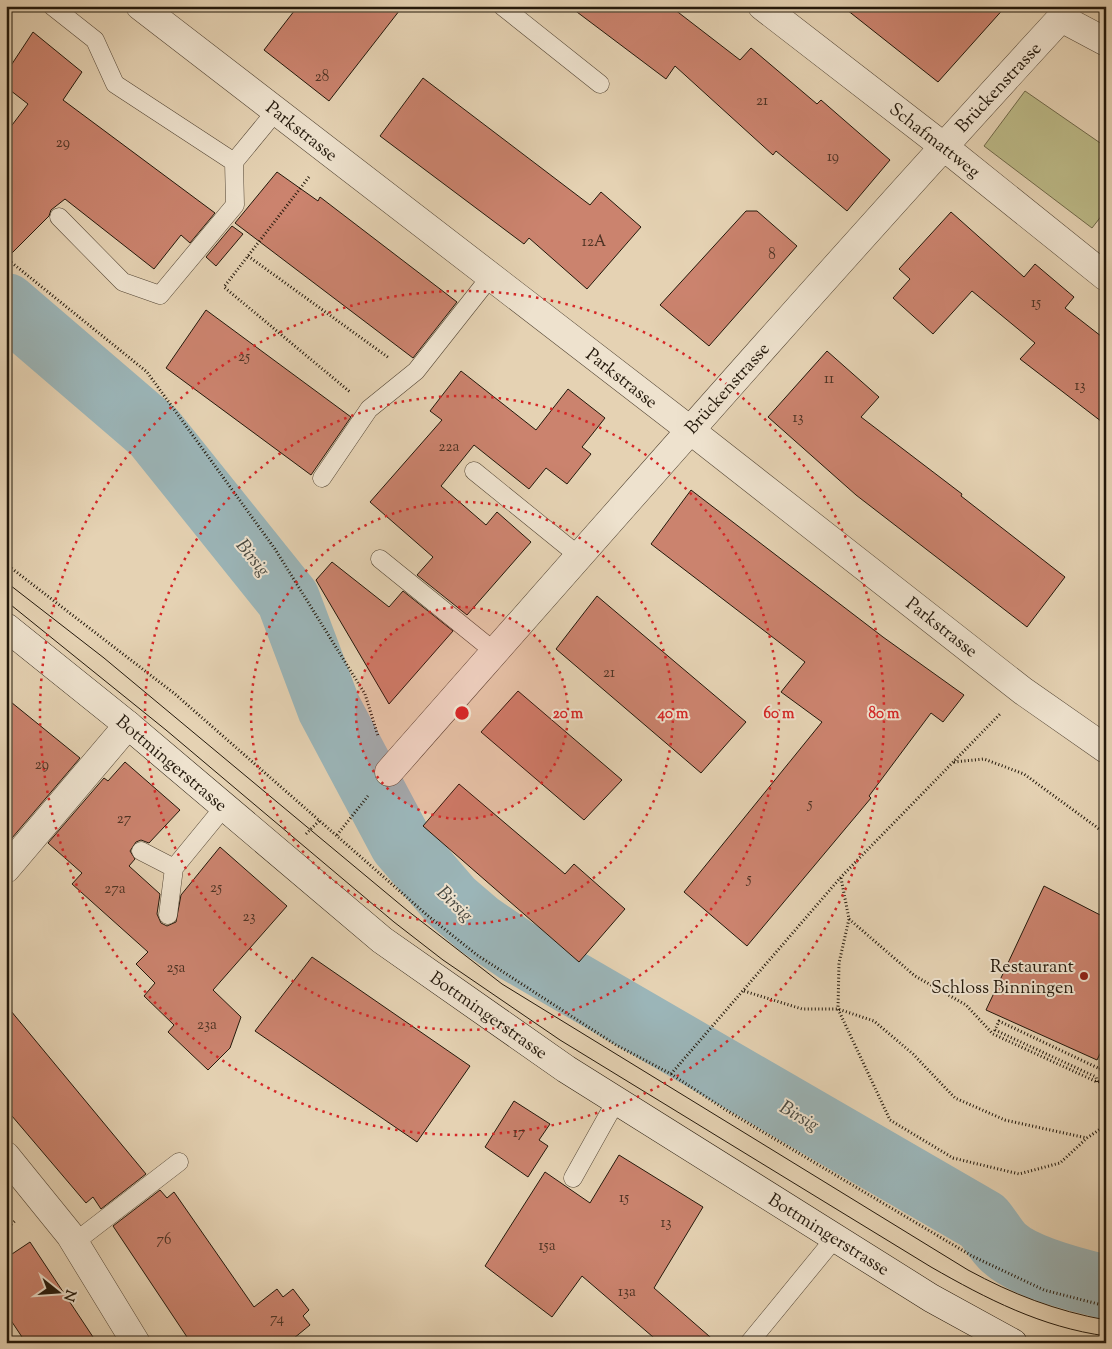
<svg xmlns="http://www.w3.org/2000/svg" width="1112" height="1349" font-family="'Sorts Mill Goudy',serif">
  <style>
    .green { fill: #bcba88; stroke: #70694a }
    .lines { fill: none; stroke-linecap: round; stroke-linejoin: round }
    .river { stroke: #9bb5b8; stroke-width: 64 }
    .building { fill: #cb836e; stroke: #23180b }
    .service-casing { stroke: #544635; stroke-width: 19 }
    .minor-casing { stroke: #544635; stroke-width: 29 }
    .secondary-casing { stroke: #23180b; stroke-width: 29 }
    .path { stroke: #23180b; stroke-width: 3; stroke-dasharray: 1 2.5; stroke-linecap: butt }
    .service { stroke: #eee2ce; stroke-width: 18 }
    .minor { stroke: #eee2ce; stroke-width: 28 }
    .secondary { stroke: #eee2ce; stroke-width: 28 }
    .tram { stroke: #23180b; stroke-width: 1 }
    .ring { fill: none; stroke: #d62828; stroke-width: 2.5; stroke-dasharray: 2.5 5 }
    .poi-dot { fill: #8f2418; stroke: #eee2ce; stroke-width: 2 }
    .labels { text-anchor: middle; stroke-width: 4; stroke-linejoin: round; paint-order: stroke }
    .number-label { font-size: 15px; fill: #4d3324 }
    .street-label { font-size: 18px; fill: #23180b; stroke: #eee2ce }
    .poi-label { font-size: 18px; fill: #23180b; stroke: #eee2ce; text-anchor: end }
    .water-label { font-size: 19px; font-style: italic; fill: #47473f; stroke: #eee2ce }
    .centre { fill: #d62828; stroke: #eee2ce; stroke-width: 2.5 }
    .ring-label { font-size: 15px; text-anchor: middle; font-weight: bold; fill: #d62828; stroke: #eee2ce; stroke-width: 4; stroke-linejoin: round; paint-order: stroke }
  </style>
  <rect width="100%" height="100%" fill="#e5d2b3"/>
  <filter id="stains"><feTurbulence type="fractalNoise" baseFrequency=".004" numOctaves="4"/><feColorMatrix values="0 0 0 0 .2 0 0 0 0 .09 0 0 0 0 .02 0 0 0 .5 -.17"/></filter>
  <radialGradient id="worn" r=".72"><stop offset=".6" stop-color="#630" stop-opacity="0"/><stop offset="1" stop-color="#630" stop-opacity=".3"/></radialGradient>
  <path class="green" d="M1025,91L1106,147V210L1092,228L984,146Z"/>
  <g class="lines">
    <path class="river" d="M6,305L154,432L288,599L329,708L401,843L451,901L479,925L517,951L983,1221C990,1229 996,1241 1004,1248C1026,1268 1077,1280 1106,1287"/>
  </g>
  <path class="building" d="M298,6H403L329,101L264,50Z
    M569,6H670L740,60L751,48L817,104L821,100L890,160L847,211L776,151L773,155L675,66L666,79Z
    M842,6H1006L938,82Z
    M33,32L82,72L63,100L215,213L190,243L181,235L154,269L65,199L51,210L49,216L6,259V133L28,104L6,87V73Z
    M423,78L590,205L601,192L641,227L587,289L529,238L524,244L380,136Z
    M277,172L318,201L320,197L457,302L413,358L235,223Z
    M746,211H757L797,246L709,346L660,305Z
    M951,212L1024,277L1035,264L1074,297L1065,308L1106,340V425L1020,359L1035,343L972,291L933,334L893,298L910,279L899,269Z
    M232,226L243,234L216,266L206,257Z
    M206,310L351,417L311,475L166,368Z
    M827,351L879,397L861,417L962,494L961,496L1065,577L1027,627L856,495L768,417Z
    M461,371L536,430L568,389L605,418L582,447L591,454L567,484L546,468L529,489L474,445L441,486L486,525L497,512L531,542L467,615L417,575L433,557L370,502L442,420L430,411Z
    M691,490L883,637L964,695L943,722L931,713L869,796L871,798L747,946L684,892L822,722L781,692L805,662L651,544Z
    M332,562L389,607L403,591L453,631L389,704L316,580Z
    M597,596L746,722L701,773L556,649Z
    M518,691L622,780L584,820L481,732Z
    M6,698L80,758L6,845Z
    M125,762L180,810L149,843L141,840L136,842L130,851L135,859L129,866L160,894L157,914L161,923L167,926L176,922L181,895L220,847L287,906L213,990L241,1017L230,1048L208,1070L168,1032L174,1025L144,996L155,983L136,964L148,952L72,884L82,873L48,843L104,778L108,781Z
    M459,784L565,874L574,864L625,909L579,962L423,826Z
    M1044,886L1106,918V1042L1097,1060L986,1010Z
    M312,957L470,1066L417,1142L255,1031Z
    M6,1005L146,1174L101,1209L93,1197L86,1203L6,1109Z
    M514,1101L550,1124L539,1140L548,1146L528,1177L485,1147Z
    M619,1155L703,1207L654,1288L717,1343H660L582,1276L552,1317L485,1266L545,1172L590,1203Z
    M160,1190L167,1198L174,1192L254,1307L277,1289L283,1297L293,1289L309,1310L303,1316L310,1325L288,1343H191L113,1226Z
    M30,1242L97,1343H26L6,1313V1258Z"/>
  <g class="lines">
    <g class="service-casing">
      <path id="service" d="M52,6L95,40L115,84L234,162
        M502,6L600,84
        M59,217L123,282L160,295L235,205L234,162L276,111
        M474,471L579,556
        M322,478L369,409L416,371L491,276
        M380,559L495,652
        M141,851L174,868
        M168,915L174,868L224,807
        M573,1178L616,1101
        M75,1242L179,1162
        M749,1343L835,1238"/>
    </g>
    <g class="minor-casing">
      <path id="minor" d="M140,6L690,430L1023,691L1106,749
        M762,6L943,146L1106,277
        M1061,18L1106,42
        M389,772C611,520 833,266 1061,18L1068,6
        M6,869L128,725
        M6,1156L70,1235L136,1343"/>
    </g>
    <g class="secondary-casing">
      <path id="secondary" d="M6,627L128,725L382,940L566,1069L931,1298L1013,1343"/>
    </g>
    <path class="path" d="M309,177L224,287L350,392
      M248,256L389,358
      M6,258L147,372L275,549L365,694L378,736
      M6,564L175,694L427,915L477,955L616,1045L671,1074L726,1110L972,1256L1044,1290L1106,1306
      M954,762L984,759L1024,774L1106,834
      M306,834L320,820
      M337,835L368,796
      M841,878L849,919L839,963L838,1009L890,1120L953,1158L1019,1174L1060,1163L1087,1138L1106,1125
      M849,919L915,976L966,1005L993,1034L1097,1082L1106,1080
      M744,991L802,1009H838L874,1021L913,1054L955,1098L1005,1120L1087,1138
      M671,1074L841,877L1001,713
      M1097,1082L1096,1077L995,1030L999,1021L1100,1069L1106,1056
      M6,1229L16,1220"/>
    <use href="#service" class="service"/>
    <use href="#minor" class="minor"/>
    <use href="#secondary" class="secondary"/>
    <path class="tram" d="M6,582L104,658L408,911L502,984L968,1270C1012,1294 1056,1311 1106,1320
      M6,601L166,730L394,922L443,960L560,1040L931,1267C987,1299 1041,1327 1106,1336"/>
  </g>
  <circle cx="462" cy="713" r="106" fill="#d62828" fill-opacity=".12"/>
  <g class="ring">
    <circle cx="462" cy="713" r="106"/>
    <circle cx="462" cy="713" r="211"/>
    <circle cx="462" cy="713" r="317"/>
    <circle cx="462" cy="713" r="422"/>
  </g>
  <circle class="poi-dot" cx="1084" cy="976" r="5"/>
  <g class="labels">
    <g class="number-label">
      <text x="322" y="81">28</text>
      <text x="762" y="105">21</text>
      <text x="63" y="147">29</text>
      <text x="833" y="161">19</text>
      <text x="594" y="246">12A</text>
      <text x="772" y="259">8</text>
      <text x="1036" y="307">15</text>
      <text x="244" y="361">25</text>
      <text x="829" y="383">11</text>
      <text x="1080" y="390">13</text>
      <text x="798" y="422">13</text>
      <text x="449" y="451">22a</text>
      <text x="609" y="677">21</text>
      <text x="42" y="769">29</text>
      <text x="810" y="808">5</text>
      <text x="124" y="823">27</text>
      <text x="749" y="883">5</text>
      <text x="216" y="892">25</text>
      <text x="115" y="893">27a</text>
      <text x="249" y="921">23</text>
      <text x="176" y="972">25a</text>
      <text x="207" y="1029">23a</text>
      <text x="519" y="1137">17</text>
      <text x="624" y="1202">15</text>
      <text x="666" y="1227">13</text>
      <text x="164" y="1244">76</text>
      <text x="547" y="1250">15a</text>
      <text x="627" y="1296">13a</text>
      <text x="277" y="1323">74</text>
    </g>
    <g class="street-label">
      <text transform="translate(998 87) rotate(-47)" y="6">Brückenstrasse</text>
      <text transform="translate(302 131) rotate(38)" y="6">Parkstrasse</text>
      <text transform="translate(935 140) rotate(38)" y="6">Schafmattweg</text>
      <text transform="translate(622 378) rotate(38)" y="6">Parkstrasse</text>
      <text transform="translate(727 388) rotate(-48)" y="6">Brückenstrasse</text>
      <text transform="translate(942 627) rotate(38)" y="6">Parkstrasse</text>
      <text transform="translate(172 763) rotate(40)" y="6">Bottmingerstrasse</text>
      <text transform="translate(489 1015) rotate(35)" y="6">Bottmingerstrasse</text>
      <text transform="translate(829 1234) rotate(32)" y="6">Bottmingerstrasse</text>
    </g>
    <g class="poi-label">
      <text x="1074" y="972">Restaurant<tspan x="1074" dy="21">Schloss Binningen</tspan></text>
    </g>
    <g class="water-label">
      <text transform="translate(254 557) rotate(51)" y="7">Birsig</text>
      <text transform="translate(456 903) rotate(44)" y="7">Birsig</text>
      <text transform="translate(800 1115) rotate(30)" y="7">Birsig</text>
    </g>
  </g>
  <circle cx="462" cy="713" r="8" class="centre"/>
  <g class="ring-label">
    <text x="568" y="718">20 m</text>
    <text x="673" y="718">40 m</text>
    <text x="779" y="718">60 m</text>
    <text x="884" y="718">80 m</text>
  </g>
  <rect width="1112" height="1349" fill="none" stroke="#e5d2b3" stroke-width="25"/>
  <rect x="8" y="8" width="1097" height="1334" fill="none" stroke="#23180b" stroke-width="2.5"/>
  <rect x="12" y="12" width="1087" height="1324" fill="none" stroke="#23180b"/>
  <g transform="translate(58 1292) rotate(107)" stroke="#eee2ce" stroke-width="4" paint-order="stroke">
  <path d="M0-4L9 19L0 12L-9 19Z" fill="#23180b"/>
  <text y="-8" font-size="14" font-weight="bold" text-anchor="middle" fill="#23180b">N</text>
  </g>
  <rect width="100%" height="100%" filter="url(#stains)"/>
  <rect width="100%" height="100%" fill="url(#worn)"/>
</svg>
